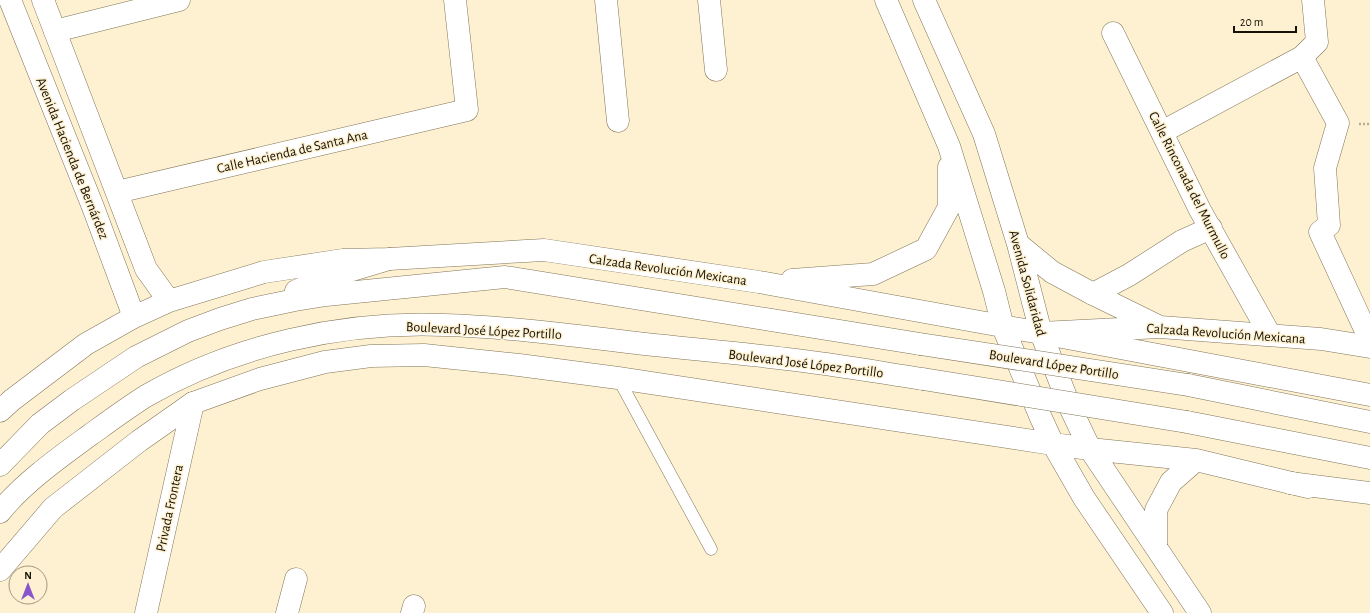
<svg xmlns="http://www.w3.org/2000/svg" width="1370" height="613" font-family="'Alegreya Sans',sans-serif">
  <style>
    .lines { fill: none; stroke-linecap: round; stroke-linejoin: round }
    .lane-casing { stroke: #817558; stroke-width: 13 }
    .street-casing { stroke: #817558; stroke-width: 23 }
    .secondary-casing { stroke: #817558; stroke-width: 23 }
    .primary-casing { stroke: #817558; stroke-width: 23 }
    .path { stroke: #b8ae94; stroke-width: 2.5; stroke-dasharray: 2 2; stroke-linecap: butt }
    .lane { stroke: #fff; stroke-width: 12 }
    .street { stroke: #fff; stroke-width: 22 }
    .secondary { stroke: #fff; stroke-width: 22 }
    .primary { stroke: #fff; stroke-width: 22 }
    .primary-bridge-casing { stroke: #817558; stroke-width: 23; stroke-linecap: butt }
    .primary-bridge { stroke: #fff; stroke-width: 22 }
    .labels { text-anchor: middle; stroke-width: 3; stroke-linejoin: round; paint-order: stroke }
    .street-label { font-size: 14px; fill: #161207; stroke: #fef1d1 }
  </style>
  <rect width="100%" height="100%" fill="#fef1d1"/>
  <g class="lines">
    <g class="lane-casing">
      <path id="lane" d="M618,378L711,549"/>
    </g>
    <g class="street-casing">
      <path id="street" d="M606,0L618,121
        M709,0L716,70
        M55,31L179,0
        M1113,33L1200,210L1270,335
        M1302,57L1338,123L1325,168L1329,225L1320,232L1370,340
        M1162,132L1302,57L1317,42L1313,0
        M117,192L467,110L455,0
        M1093,294L1129,275L1182,241L1211,228
        M146,613L193,403
        M287,613L296,579
        M412,613L414,606"/>
    </g>
    <g class="secondary-casing">
      <path id="secondary" d="M10,0L93,207L134,317
        M43,0L146,269L169,301
        M886,0L949,146L994,291L1003,327L1041,418L1053,444L1084,498L1162,613
        M924,0L984,134L1018,244L1041,333L1070,407L1090,449L1200,613
        M1018,244L1052,272L1093,294L1158,326
        M792,280L873,274L926,249L949,207V167
        M0,411L12,400L86,344L134,317L169,301L264,272L343,260L389,259L544,250L759,282L1041,333L1160,327L1321,339L1370,347
        M1156,546V510L1171,482L1196,460
        M0,570L53,508L139,441L193,403L260,379L325,362L371,356L424,355L519,365L618,378L1053,444L1090,449L1196,460L1308,487"/>
    </g>
    <g class="primary-casing">
      <path id="primary" d="M296,291L332,276L389,259
        M1041,333L1370,395
        M1188,385L1370,422
        M1187,422L1370,458
        M0,465L40,424L72,400L136,357L188,331L220,319L252,309L295,300L326,295L505,277L920,344
        M1290,483L1370,493
        M0,512C23,483 60,457 90,435C108,422 127,408 146,396C234,345 343,321 444,325C511,327 578,336 645,344C692,349 739,353 787,359C832,364 877,372 923,379"/>
    </g>
    <path class="path" d="M1359,124H1370"/>
    <use href="#lane" class="lane"/>
    <use href="#street" class="street"/>
    <use href="#secondary" class="secondary"/>
    <use href="#primary" class="primary"/>
    <g class="primary-bridge-casing">
      <path id="primary-bridge" d="M920,344L1188,385
        M923,379L1187,422"/>
    </g>
    <use href="#primary-bridge" class="primary-bridge"/>
  </g>
  <g class="labels">
    <g class="street-label">
      <text transform="translate(292 151) rotate(-13)" y="5">Calle Hacienda de Santa Ana</text>
      <text transform="translate(73 158) rotate(68)" y="5">Avenida Hacienda de Bernárdez</text>
      <text transform="translate(1190 185) rotate(63)" y="5">Calle Rinconada del Murmullo</text>
      <text transform="translate(668 269) rotate(8)" y="5">Calzada Revolución Mexicana</text>
      <text transform="translate(1028 283) rotate(75)" y="5">Avenida Solidaridad</text>
      <text transform="translate(484 330) rotate(3)" y="5">Boulevard José López Portillo</text>
      <text transform="translate(1226 333) rotate(4)" y="5">Calzada Revolución Mexicana</text>
      <text transform="translate(806 363) rotate(7)" y="5">Boulevard José López Portillo</text>
      <text transform="translate(1054 364) rotate(9)" y="5">Boulevard López Portillo</text>
      <text transform="translate(169 508) rotate(-78)" y="5">Privada Frontera</text>
    </g>
  </g>
  <g transform="translate(28 585)"><circle r="19" fill="#fef1d1" stroke="#a19880"/>
  <path d="M0-3L7 15L0 10L-7 15Z" fill="#8855cd"/>
  <text y="-6" font-size="11" font-weight="bold" text-anchor="middle" fill="#161207">N</text>
  </g>
  <path d="M1234 26v6h62v-6" fill="none" stroke="#161207" stroke-width="2"/>
  <text x="1240" y="26" font-size="12" fill="#161207" stroke="#fef1d1" stroke-width="3" paint-order="stroke">20 m</text>
</svg>
